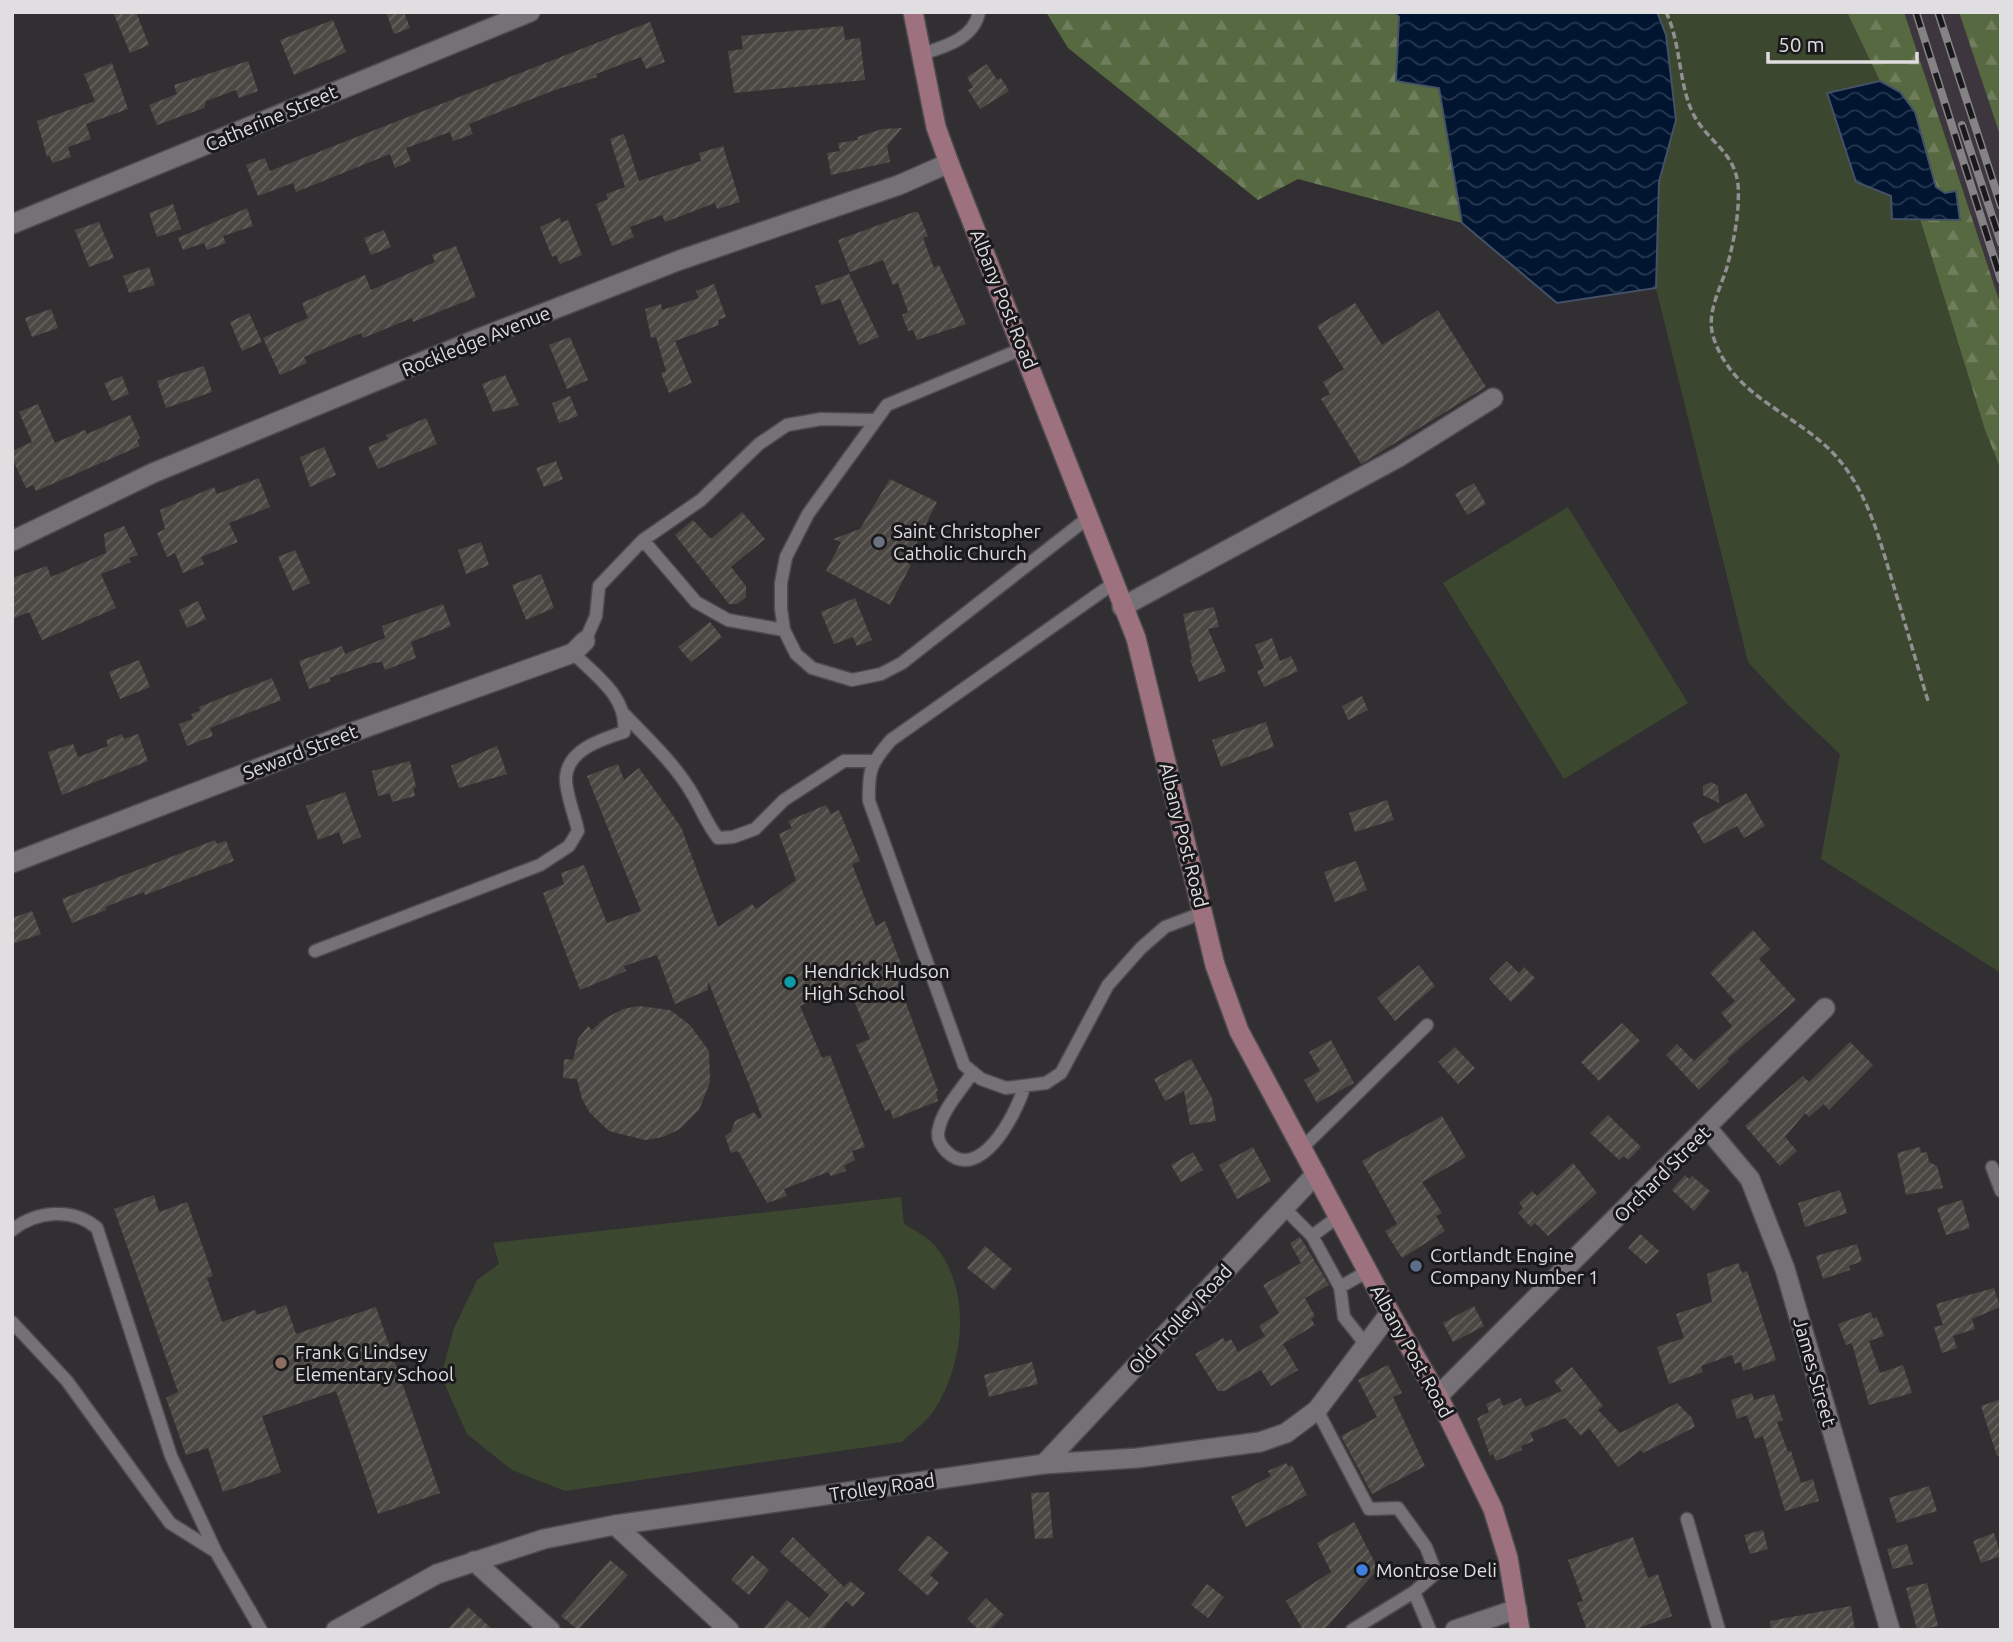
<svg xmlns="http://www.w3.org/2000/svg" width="2013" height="1642" font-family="Ubuntu,sans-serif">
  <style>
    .built { fill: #3d363f }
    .green { fill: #3c4730 }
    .forest { fill: url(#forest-firs) }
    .water { fill: url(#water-waves); stroke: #445166; stroke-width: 2 }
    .building { fill: url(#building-hatch) }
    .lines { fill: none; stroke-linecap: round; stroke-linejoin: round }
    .service-casing { stroke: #4d4b4e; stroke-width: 15 }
    .minor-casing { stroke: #4d4b4e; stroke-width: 22 }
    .tertiary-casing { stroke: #4d4b4e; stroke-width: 22 }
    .secondary-casing { stroke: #4d4b4e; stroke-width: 22 }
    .path { stroke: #918f92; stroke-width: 3.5; stroke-dasharray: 7 3.5; stroke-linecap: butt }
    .service { stroke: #757176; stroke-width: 12 }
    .minor { stroke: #757176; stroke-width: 19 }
    .tertiary { stroke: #757176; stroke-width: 19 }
    .secondary { stroke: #9d727e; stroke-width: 19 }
    .rail-casing { stroke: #848285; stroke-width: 8 }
    .rail { stroke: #19181a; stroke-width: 5; stroke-dasharray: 16; stroke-linecap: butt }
    .worship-dot { fill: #6b7280; stroke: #19181a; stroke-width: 2.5 }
    .culture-dot { fill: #0f9aa8; stroke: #19181a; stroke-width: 2.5 }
    .service-dot { fill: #5c6f8a; stroke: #19181a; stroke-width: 2.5 }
    .education-dot { fill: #8d6e63; stroke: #19181a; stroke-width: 2.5 }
    .shop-dot { fill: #3f7fe0; stroke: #19181a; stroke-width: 2.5 }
    .labels { text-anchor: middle; stroke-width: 6; stroke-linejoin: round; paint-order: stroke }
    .street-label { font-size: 19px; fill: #e0dee0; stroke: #19181a }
    .poi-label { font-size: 19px; fill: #e0dee0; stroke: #19181a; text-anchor: start }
  </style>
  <defs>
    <pattern id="forest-firs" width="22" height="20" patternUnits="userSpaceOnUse" patternTransform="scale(1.75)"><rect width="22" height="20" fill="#576941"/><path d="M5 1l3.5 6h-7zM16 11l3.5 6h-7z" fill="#6f7e5c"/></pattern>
    <pattern id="water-waves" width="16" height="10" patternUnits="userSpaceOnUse" patternTransform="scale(1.75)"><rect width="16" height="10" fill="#011531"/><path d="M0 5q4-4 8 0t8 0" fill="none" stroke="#26374f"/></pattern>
    <pattern id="building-hatch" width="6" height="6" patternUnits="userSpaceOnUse" patternTransform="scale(1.75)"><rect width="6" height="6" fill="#4b4844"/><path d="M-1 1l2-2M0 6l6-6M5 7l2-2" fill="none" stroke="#65625f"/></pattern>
  </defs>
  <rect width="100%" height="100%" fill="#322f33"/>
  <path class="built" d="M1904,12H1959L2001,138V306Z"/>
  <path class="green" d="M1657,12H1847L1880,81L1827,94L1839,126L1891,196L1892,219H1920L1985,430L2001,470V973L1821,859L1840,754L1786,703L1748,662L1656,288L1659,182L1676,120L1666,35Z
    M1568,507L1688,703L1564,779L1443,583Z
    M901,1197L904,1224C914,1230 928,1237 935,1246C973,1291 964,1365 933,1412C925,1423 911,1433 902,1442L565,1491L512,1470L467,1434L441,1376L454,1328L477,1280L499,1264L493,1243Z"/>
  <path class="forest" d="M1046,12H1395L1399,17L1397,81L1439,88L1462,223L1298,179L1258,200L1068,48Z
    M1847,12H1904L2001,306V470L1985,430L1920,219L1960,220L1956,191L1945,193L1936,188L1914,112L1900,92L1880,81Z
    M1959,12H2001V138Z"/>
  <path class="water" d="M1395,12H1657L1666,35L1676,120L1659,182L1656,288L1557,303L1462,223L1439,88L1396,81L1399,17Z
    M1880,81L1900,92L1915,112L1936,187L1945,193L1956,191L1960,220L1892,219L1891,196L1856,182L1827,93Z"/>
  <path class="building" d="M113,12H136L149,45L130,53Z
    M386,12H404L410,28L394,34Z
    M333,20L346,52L294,75L280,40Z
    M650,22L665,62L646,69L641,57L596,74L597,77L552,91L469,124L473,134L453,141L450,132L406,148L411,161L395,168L390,154L296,192L293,183L258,196L246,165L265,158L270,171Z
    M843,26L845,40L860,38L865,80L734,93L728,51L743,49L741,36Z
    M248,61L258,91L239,98L236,90L206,101L204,108L157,125L149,105L177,94L174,85Z
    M112,63L128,109L86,124L91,139L68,147L71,157L52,163L50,156L47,157L37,121L95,101L84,74Z
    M987,64L997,80L1001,78L1009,91L980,109L968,90L973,87L967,77Z
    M902,128L887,146L890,162L831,175L827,153L840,151L838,143L858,140L857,137L882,129Z
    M624,134L639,181L701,161L699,153L723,146L740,202L717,209L715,203L665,222L662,215L630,227L634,237L612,246L596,204L608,199L606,194L625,187L610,139Z
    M173,204L181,229L157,237L149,213Z
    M247,208L253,226L223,236L226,243L207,250L204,243L183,250L178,238Z
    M914,212H918L928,236L923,238L934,268L939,265L966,324L917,340L913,330L908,331L902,315L908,312L898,283L893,285L883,260L850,272L838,240Z
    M560,218L561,223L568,220L582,255L560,264L556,255L552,257L540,227Z
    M99,222L114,258L89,267L75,230Z
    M384,230L391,247L371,255L364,238Z
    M456,246L476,297L413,322L412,318L363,338L361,333L304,357L307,363L280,375L263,338L308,318L302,303L365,275L371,290L435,262L432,255Z
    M149,267L155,285L129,293L123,276Z
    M849,274L879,337L859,345L840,299L822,305L815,286Z
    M714,284L726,317L718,320L719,325L675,341L692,383L669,393L661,373L666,371L656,337L651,338L645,309L661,304L662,310L699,298L696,291Z
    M1355,303L1382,345L1438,310L1486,387L1361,464L1321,399L1330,394L1323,382L1344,369L1317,326Z
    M51,309L58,328L32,337L25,318Z
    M249,313L262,342L242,351L230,322Z
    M570,337L588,380L567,389L549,345Z
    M204,366L212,392L166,408L157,381Z
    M505,375L519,405L493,412L482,384Z
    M122,376L129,394L112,401L104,383Z
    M570,396L578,416L559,423L552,403Z
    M38,404L55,443L85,430L87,434L130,415L140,438L137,440L140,446L36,491L33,485L26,488L12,458V451L32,442L19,412Z
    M426,418L437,444L378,469L368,447L388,439L386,435Z
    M324,447L336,475L310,487L300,457Z
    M556,461L563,479L544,487L536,468Z
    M259,478L270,507L229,523L238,542L201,557L204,564L183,573L175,553L167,557L157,533L165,529L160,510L214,487L217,494Z
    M890,479L937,502L907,562L911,565L890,605L826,571L841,542L833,539L860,529Z
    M1474,483L1486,504L1467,515L1455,494Z
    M742,512L765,539L731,567L746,586V597L737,604H729L675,535L693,520L711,539Z
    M124,526L138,555L129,558L131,562L101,574L116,608L42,640L29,612L12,619V578L47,566L51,577L106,553L104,534Z
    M481,542L489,565L466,574L458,550Z
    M295,550L310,583L293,591L278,557Z
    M541,574L554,608L526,620L512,585Z
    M855,598L872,640L857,646L853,637L834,644L821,612Z
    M198,601L206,619L187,628L179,610Z
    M443,604L451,626L411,642L416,658L385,670L382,662L373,663L329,678L331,681L309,689L299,661L342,646L345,654L385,638L382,626Z
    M1214,607L1219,627L1208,629L1226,671L1199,682L1190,660L1192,659L1183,614Z
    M710,622L722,637L691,662L678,647Z
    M1272,638L1280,661L1291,656L1298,671L1264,687L1257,671L1264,668L1255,645Z
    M139,660L150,687L120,699L109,672Z
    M272,678L281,700L210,728L213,736L187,746L179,724L193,719L191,714L200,711L199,707Z
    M1362,696L1368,710L1348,720L1342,706Z
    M1266,722L1274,747L1221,767L1212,740Z
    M122,734L124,739L138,734L148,761L62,795L48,752L73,744L78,757L108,746L106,740Z
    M497,746L507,774L459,788L451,766Z
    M410,761L416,787L413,788L415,796L392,802L390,793L378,796L372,771Z
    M618,764L624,780L639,768L681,827L718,927L752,904L756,909L796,880L779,834L792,828L788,821L826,805L831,814L839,810L860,861L852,864L876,926L885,921L901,964L894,970L938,1091L936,1092L938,1101L893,1119L890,1109L885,1111L856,1045L870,1039L848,986L800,1006L822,1058L830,1055L865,1147L852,1151L855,1160L844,1166L846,1171L831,1176L828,1172L784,1189L787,1196L767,1203L738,1151L731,1153L725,1136L731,1132L735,1121L754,1112L759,1119L762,1117L708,981V990L675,1004L657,955L624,966L626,971L580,990L543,893L564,884L561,873L584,865L607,923L641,911L587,776Z
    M1711,782L1718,786L1719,803L1703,795V786Z
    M345,792L361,837L343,844L339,832L318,840L306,806Z
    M1746,793L1765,826L1744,838L1737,826L1704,844L1692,823Z
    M1387,800L1394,820L1355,832L1349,813Z
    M215,840L217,844L226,841L234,861L145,895L144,892L105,907L106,910L72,923L62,899Z
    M1356,861L1367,890L1335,902L1324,872Z
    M32,911L41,934L12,944V918Z
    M1753,930L1770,949L1759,959L1796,1000L1727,1059L1729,1061L1699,1090L1666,1055L1677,1044L1694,1061L1732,1026L1721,1013L1735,1001L1710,973Z
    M1507,961L1519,973L1524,967L1535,978L1511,1002L1489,979Z
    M1419,965L1435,986L1395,1021L1377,998Z
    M639,1006L670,1010L690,1025L709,1051L710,1082L699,1110L680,1129L663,1137L645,1140L609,1131L590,1113L582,1099L577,1079L563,1078L564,1059L573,1060L578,1039L588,1026L592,1030L604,1019L623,1009Z
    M1622,1023L1640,1041L1599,1081L1581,1062Z
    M1331,1040L1354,1083L1317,1103L1304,1080L1320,1071L1309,1052Z
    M1850,1042L1873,1065L1829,1110L1824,1104L1809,1117L1805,1113L1785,1137L1797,1151L1780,1166L1745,1126L1803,1076L1809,1082Z
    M1455,1047L1475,1068L1458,1084L1438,1062Z
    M1191,1059L1212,1098L1216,1121L1190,1125L1184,1091L1165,1101L1154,1079Z
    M1608,1115L1641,1147L1628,1160L1624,1156L1619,1160L1590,1133Z
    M1442,1116L1466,1157L1422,1182L1442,1213L1436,1216L1445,1231L1402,1258L1385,1231L1397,1224L1362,1161Z
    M1253,1147L1271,1181L1237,1199L1219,1165Z
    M1920,1147L1921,1153L1927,1152L1929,1162L1937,1166L1943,1188L1906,1195L1897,1153Z
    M1193,1152L1203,1170L1181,1182L1171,1165Z
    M1573,1163L1597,1193L1548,1236L1535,1223L1531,1227L1518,1213L1523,1208L1519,1203L1532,1191L1537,1196Z
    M1685,1175L1689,1179L1692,1176L1710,1191L1694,1211L1672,1190Z
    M1840,1190L1847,1213L1805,1227L1798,1203Z
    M154,1195L159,1212L187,1202L213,1276L207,1278L222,1322L255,1310L257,1315L286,1305L296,1334L376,1307L440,1493L378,1514L336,1391L262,1416L281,1472L223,1492L208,1448L186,1455L166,1398L178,1392L114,1209Z
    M1962,1200L1970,1228L1946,1235L1937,1208Z
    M1640,1234L1659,1251L1646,1264L1628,1248Z
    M1300,1237L1329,1285L1305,1298L1315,1316L1311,1319L1315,1325L1283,1344L1298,1370L1271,1386L1261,1370L1224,1391H1218L1195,1354L1223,1338L1225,1342L1231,1339L1238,1352L1265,1336L1259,1326L1279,1313L1263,1285L1301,1263L1290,1243Z
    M1857,1244L1862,1261L1849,1266L1850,1270L1823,1279L1816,1256Z
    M985,1246L1012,1269L994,1290L967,1268Z
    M1738,1263L1742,1273L1747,1271L1776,1360L1743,1371L1741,1362L1735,1364L1732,1355L1701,1366L1703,1372L1669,1384L1657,1347L1684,1338L1676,1314L1712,1302L1707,1274Z
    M1994,1288L2000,1307L1972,1319L1975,1329L1953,1336L1957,1348L1942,1353L1934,1327L1943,1325L1936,1304Z
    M1474,1306L1484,1326L1453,1342L1443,1323Z
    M1871,1312L1873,1319L1877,1317L1884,1336L1869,1341L1880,1373L1903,1365L1912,1393L1869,1405L1853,1347L1851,1343L1846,1345L1838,1324Z
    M1032,1362L1038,1384L989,1397L984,1375Z
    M1388,1365L1402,1393L1393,1397L1425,1466L1372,1494L1341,1436L1377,1417L1358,1380Z
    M1572,1367L1603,1406L1598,1410L1620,1433L1677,1403L1692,1418L1695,1427L1643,1453L1641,1450L1618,1467L1589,1428L1581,1436L1565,1418L1530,1433L1534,1441L1521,1446L1522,1450L1496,1461L1493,1454L1490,1456L1477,1418L1489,1412L1486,1404L1500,1398L1503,1406L1521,1398L1525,1407L1562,1391L1554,1381Z
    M1752,1393L1754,1400L1774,1394L1783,1420L1777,1422L1788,1452L1791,1451L1801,1483L1813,1479L1819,1501L1785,1511L1763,1436L1755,1439L1747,1415L1737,1419L1731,1400Z
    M2001,1399V1455L1997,1456L1981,1406Z
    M1286,1463L1289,1467L1292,1465L1307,1495L1246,1527L1231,1497L1271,1476L1268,1471Z
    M1929,1486L1937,1511L1897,1523L1889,1498Z
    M1049,1492L1053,1538L1035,1539L1031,1493Z
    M1354,1522L1378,1569L1324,1630H1303L1286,1601L1331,1572L1317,1543Z
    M1763,1530L1768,1549L1750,1554L1744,1535Z
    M1994,1533L2001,1556L1981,1563L1973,1541Z
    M928,1535L949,1553L930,1575L939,1583L928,1596L898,1570Z
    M793,1537L844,1587L850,1581L865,1593L853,1607L846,1601L822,1630H762L787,1600L809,1618L829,1595L780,1552Z
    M1633,1537L1648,1578L1658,1574L1672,1616L1633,1630H1587L1577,1603L1583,1601L1568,1560Z
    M1907,1544L1913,1564L1893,1569L1887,1549Z
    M752,1555L769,1570L749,1595L731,1580Z
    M610,1560L628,1575L578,1630L561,1616Z
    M1927,1583L1938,1626L1917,1630L1906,1588Z
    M1207,1584L1224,1597L1208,1618L1191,1605Z
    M986,1598L1004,1615L990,1630H979L967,1619Z
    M1851,1606L1855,1630H1771L1770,1621Z
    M468,1607L493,1630H447Z"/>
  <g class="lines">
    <g class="service-casing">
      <path id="service" d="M922,54C944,47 974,39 979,12
        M1024,348L887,405L808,514L786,557L781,583V609L784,630L796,654L812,668L852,680L881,674L902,663L1089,517
        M643,540L696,602L728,620L784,630
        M1114,583L891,740C871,763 868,770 869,801L964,1065L981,1079L1006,1088L1046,1083L1061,1073L1108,985L1141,948L1165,927L1202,913
        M585,641L596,616L599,586L643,540L701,500L759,444L787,425L821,419L875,420
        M624,714C648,739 676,765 693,795C702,810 707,824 718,838L733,837L755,829L784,800L844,761H873
        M315,951L540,865L569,846L578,831C575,815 565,793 566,777C568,749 603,739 624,732C628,697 596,676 573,653
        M973,1072C962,1089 943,1109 939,1128C936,1138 940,1145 947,1152C980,1183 1015,1116 1024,1088
        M1302,1148L1427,1025
        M1992,1167L2001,1191
        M1284,1208L1312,1236L1340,1287L1344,1317L1367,1346
        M12,1230C36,1211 73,1207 97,1228L171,1456L216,1552L170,1523L67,1381L12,1322
        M1312,1236L1339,1216
        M1340,1287L1368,1271
        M1317,1410L1369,1509L1398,1508L1426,1547L1436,1573L1414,1592L1352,1630
        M1687,1519L1719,1630
        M216,1552L261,1630
        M1414,1592L1430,1630"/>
    </g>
    <g class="minor-casing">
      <path id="minor" d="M12,224L530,12
        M12,541L153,473L480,338L680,260L899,185L949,163
        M1122,607L1399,457L1493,398
        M12,863L345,735L573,653L585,641
        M1708,1129L1750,1179L1785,1269L1890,1630
        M1438,1396L1825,1008
        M615,1525L729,1630
        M474,1561L550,1630"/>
    </g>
    <g class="tertiary-casing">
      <path id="tertiary" d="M1044,1464L1316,1174
        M336,1630L437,1574L544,1539L615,1525L1044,1464L1137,1458L1260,1442L1286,1433L1317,1410L1390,1313
        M1455,1630L1517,1609"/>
    </g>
    <g class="secondary-casing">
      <path id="secondary" d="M913,12L936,127L949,163L1136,638L1215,965L1239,1031L1390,1313L1438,1396L1493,1509L1508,1558L1520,1630"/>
    </g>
    <path class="path" d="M1666,12C1682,45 1678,89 1696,119C1711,143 1734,153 1738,184C1740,212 1734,240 1727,267C1720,290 1705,315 1714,339C1736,403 1805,414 1844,466C1871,502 1881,545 1894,587C1906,626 1917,665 1929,704"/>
    <use href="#service" class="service"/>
    <use href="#minor" class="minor"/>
    <use href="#tertiary" class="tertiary"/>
    <use href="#secondary" class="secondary"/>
    <g class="rail-casing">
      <path id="rail" d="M1916,12L2001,280
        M1938,12L2001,206
        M1962,125L2001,243"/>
    </g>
    <use href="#rail" class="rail"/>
  </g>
  <circle class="worship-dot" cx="879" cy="542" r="7"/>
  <circle class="culture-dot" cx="790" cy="982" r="7"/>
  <circle class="service-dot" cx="1416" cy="1266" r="7"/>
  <circle class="education-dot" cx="281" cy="1363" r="7"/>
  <circle class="shop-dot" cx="1362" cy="1570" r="7"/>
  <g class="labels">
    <g class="street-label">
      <text transform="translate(271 118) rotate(-23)" y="7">Catherine Street</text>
      <text transform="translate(1004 299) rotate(68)" y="7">Albany Post Road</text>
      <text transform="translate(476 341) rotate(-22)" y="7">Rockledge Avenue</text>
      <text transform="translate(300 752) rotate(-21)" y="7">Seward Street</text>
      <text transform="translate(1184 835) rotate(76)" y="7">Albany Post Road</text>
      <text transform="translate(1662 1174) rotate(-45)" y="7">Orchard Street</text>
      <text transform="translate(1180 1319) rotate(-47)" y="7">Old Trolley Road</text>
      <text transform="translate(1412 1351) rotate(61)" y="7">Albany Post Road</text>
      <text transform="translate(1815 1372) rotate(74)" y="7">James Street</text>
      <text transform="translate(882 1487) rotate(-8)" y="7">Trolley Road</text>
    </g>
    <g class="poi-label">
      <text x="893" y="538">Saint Christopher<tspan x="893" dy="22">Catholic Church</tspan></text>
      <text x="804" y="978">Hendrick Hudson<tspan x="804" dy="22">High School</tspan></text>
      <text x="1430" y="1262">Cortlandt Engine<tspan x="1430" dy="22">Company Number 1</tspan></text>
      <text x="295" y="1359">Frank G Lindsey<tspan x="295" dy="22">Elementary School</tspan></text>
      <text x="1376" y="1577">Montrose Deli</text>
    </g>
  </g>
  <rect width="2013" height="1642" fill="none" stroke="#e0dee0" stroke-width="28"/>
  <path d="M1768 52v10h149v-10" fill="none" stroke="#e0dee0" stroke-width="3.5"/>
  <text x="1778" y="52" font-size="21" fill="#e0dee0" stroke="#19181a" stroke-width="5" paint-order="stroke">50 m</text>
</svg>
